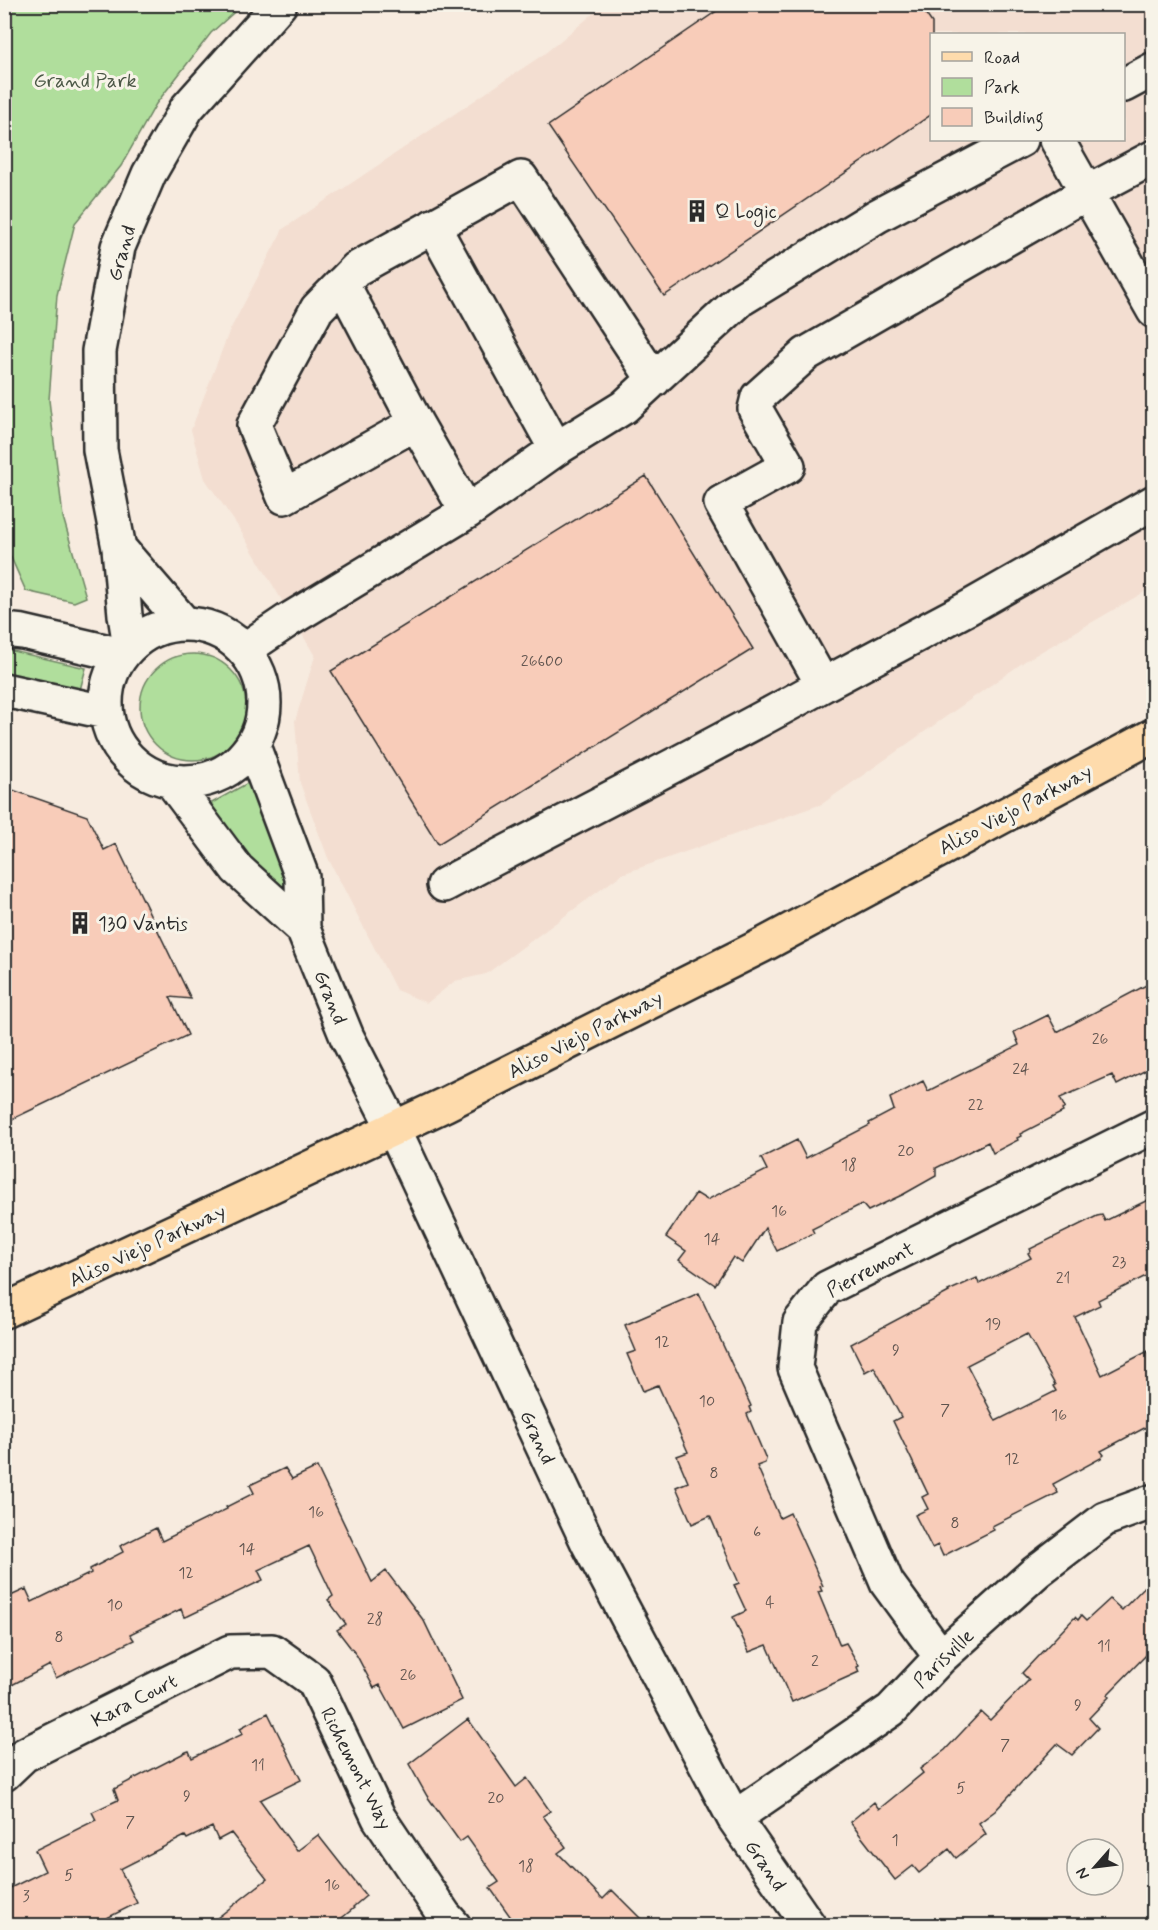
<svg xmlns="http://www.w3.org/2000/svg" width="1158" height="1930" font-family="Mynerve,sans-serif">
  <style>
    .built { fill: #f3ded1; fill-rule: evenodd }
    .green { fill: #b0de9c; stroke: #6e8464; stroke-width: 1.5 }
    .building { fill: #f8ccb9; stroke: #2b2b2b; stroke-width: 1.5; fill-rule: evenodd }
    .lines { fill: none; stroke-linecap: round; stroke-linejoin: round }
    .minor-casing { stroke: #2b2b2b; stroke-width: 38 }
    .major-casing { stroke: #2b2b2b; stroke-width: 38 }
    .minor { stroke: #f7f3e8; stroke-width: 33 }
    .major { stroke: #fedbac; stroke-width: 33 }
    .labels { text-anchor: middle; stroke-width: 6; stroke-linejoin: round; paint-order: stroke }
    .number-label { font-size: 16px; fill: #5e534e }
    .park-label { font-size: 20px; fill: #4c5847; stroke: #f7f3e8 }
    .poi-label { font-size: 20px; fill: #2b2b2b; stroke: #f7f3e8; text-anchor: start }
    .street-label { font-size: 20px; fill: #2b2b2b; stroke: #f7f3e8 }
  </style>
  <rect width="100%" height="100%" fill="#f7ebdf"/>
  <filter id="ink" filterUnits="userSpaceOnUse"><feTurbulence type="fractalNoise" baseFrequency=".0167" numOctaves="2"/><feDisplacementMap in="SourceGraphic" scale="12" xChannelSelector="R" yChannelSelector="G"/><feConvolveMatrix kernelMatrix="1 2 1 2 8 2 1 2 1" color-interpolation-filters="sRGB"/></filter>
  <g filter="url(#ink)">
    <path class="built" d="M604,5H1153V587L1025,661L822,804L622,874L486,974L455,981L427,1003L396,990L328,858L300,783L295,721L315,656L237,525L205,479L191,430L229,332L283,229L544,54ZM932,34H1124V140H932Z"/>
    <path class="green" d="M4,5H242L211,33L156,104L121,166L75,223L57,295L49,400L63,517L86,597L74,602L26,591L5,544L4,169L10,134L4,132Z
      M4,649L86,668L78,697L5,679Z
      M140 707a53 53 0 1 1 106 0a53 53 0 1 1-106 0Z
      M253,780L295,892L289,899L210,812V804Z"/>
    <path class="building" d="M727,4H919L932,23V114L664,296L548,126Z
      M646,476L753,649L438,844L331,671Z
      M4,787L87,816L104,850L116,844L191,999L170,997L188,1035L4,1123Z
      M1154,981V1066L1117,1085L1112,1075L1060,1098L1065,1108L1062,1110L1063,1112L1020,1134L1021,1136L1017,1138L1018,1140L993,1153L988,1142L936,1168V1176L904,1194L868,1211L862,1204L812,1229L814,1233L777,1251L765,1228L742,1263L733,1257L715,1285L679,1260L686,1251L666,1237L696,1193L707,1200L767,1170L761,1158L797,1140L806,1158L870,1125L869,1123L894,1110L890,1098L923,1081L928,1091L1019,1045L1014,1032L1048,1015L1057,1032Z
      M1154,1197V1272L1098,1300L1100,1305L1075,1317L1102,1375L1154,1348V1423L1101,1451L1104,1455L1101,1458L1053,1484L1058,1493L992,1526L994,1530L943,1556L938,1545L932,1548L915,1515L928,1509L922,1497L928,1494L893,1421L901,1417L874,1367L865,1372L851,1344L949,1292L948,1291L977,1278L979,1284L1031,1258L1028,1253L1031,1251L1030,1249L1097,1216L1102,1215L1105,1221ZM1027,1334L1055,1385L1053,1386L1056,1391L996,1421L967,1365Z
      M699,1293L751,1406L749,1407L751,1412L747,1414L766,1459L765,1463L757,1466L780,1518L790,1513L823,1586L820,1587L822,1591L818,1592L840,1645L846,1643L859,1666L857,1667L859,1672L792,1702L767,1645L749,1652L733,1617L746,1611L734,1585L739,1583L710,1516L692,1524L676,1487L688,1482L677,1456L688,1452L658,1385L643,1391L627,1354L636,1351L625,1325Z
      M317,1467L372,1582L386,1571L424,1621L462,1700L404,1729L380,1685L374,1688L357,1656L337,1630L346,1624L328,1600L333,1596L309,1546L258,1570L263,1580L188,1616L184,1617L181,1609L130,1634L134,1640L56,1678L50,1665L4,1689V1599L26,1589L32,1602L91,1573L90,1569L123,1552L120,1546L156,1528L162,1541L227,1509L226,1507L254,1493L250,1485L285,1468L292,1479Z
      M1154,1577V1647L1107,1695L1109,1697L1089,1718L1098,1728L1072,1755L1057,1744L995,1811L979,1823L986,1834L956,1858L949,1849L919,1873L913,1866L895,1880L850,1822L874,1802L879,1809L923,1773L920,1769L945,1750L981,1712L990,1720L1029,1680L1022,1673L1075,1617L1078,1620L1081,1616L1086,1621L1110,1599L1122,1610Z
      M268,1713L301,1780L260,1800L297,1851L318,1835L366,1896L353,1907L354,1908L332,1926H207L267,1879L231,1833L218,1840L212,1827L187,1839L185,1836L120,1869L137,1903L91,1926H4V1891L45,1871L35,1850L96,1820L92,1812L118,1800L114,1789L186,1752L189,1751L192,1758L243,1734L240,1728Z
      M468,1719L516,1787L527,1778L550,1811L543,1816L566,1847L558,1853L603,1899L612,1890L648,1926H517L490,1888L499,1882L467,1837L460,1842L427,1796L409,1764Z"/>
    <g class="lines">
      <g class="minor-casing">
        <path id="minor" d="M1124,85L1154,69
          M1057,140L1154,311
          M1154,157L1086,193L806,354L758,397L755,409L788,466L721,503L823,685L968,608L1154,502
          M433,226L556,449
          M342,283L416,423
          M467,512L416,423L284,497L254,425L317,309L356,269L521,178L654,380
          M119,548L184,623
          M106 703a79 79 0 1 1 158 0a79 79 0 1 1-158 0Z
          M4,630L23,632L122,655
          M130,646L125,615L119,548L100,450L99,351L118,247L149,174L187,108L280,4
          M244,650L287,621L467,512L556,449L624,407L741,299L877,216L1021,140
          M4,690L105,712
          M253,746L302,877L303,929L347,1037L394,1129L588,1543L734,1818L809,1926
          M172,782L237,869L303,929
          M444,885C570,818 698,755 823,685
          M941,1657L887,1583L795,1368L800,1322L827,1288L1154,1126
          M4,1774L24,1755L230,1652L272,1651L314,1681L379,1818L444,1915L454,1926
          M734,1818L891,1710L941,1657L1036,1572L1105,1519L1154,1501"/>
      </g>
      <g class="major-casing">
        <path id="major" d="M4,1311L446,1104L763,945L1154,735"/>
      </g>
      <use href="#minor" class="minor"/>
      <use href="#major" class="major"/>
    </g>
  </g>
  <defs>
    <g id="building-bare" transform="scale(1.8)"><path d="M-4-6H4V6H1V3H-1V6H-4ZM-2.5-4.3h1.7v1.8h-1.7ZM.8-4.3h1.7v1.8H.8ZM-2.5-1h1.7V.8h-1.7ZM.8-1h1.7V.8H.8Z" fill="#2b2b2b" stroke="#f7f3e8" stroke-width="2.5" paint-order="stroke"/></g>
  </defs>
  <g fill-rule="evenodd">
    <use href="#building-bare" x="697" y="211"/>
    <use href="#building-bare" x="80" y="923"/>
  </g>
  <g class="labels">
    <g class="number-label">
      <text x="542" y="666">26600</text>
      <text x="1100" y="1044">26</text>
      <text x="1021" y="1074">24</text>
      <text x="976" y="1110">22</text>
      <text x="906" y="1156">20</text>
      <text x="849" y="1170">18</text>
      <text x="779" y="1216">16</text>
      <text x="712" y="1244">14</text>
      <text x="1119" y="1267">23</text>
      <text x="1063" y="1283">21</text>
      <text x="993" y="1329">19</text>
      <text x="662" y="1347">12</text>
      <text x="896" y="1355">9</text>
      <text x="707" y="1406">10</text>
      <text x="945" y="1415">7</text>
      <text x="1059" y="1420">16</text>
      <text x="1012" y="1464">12</text>
      <text x="714" y="1478">8</text>
      <text x="316" y="1517">16</text>
      <text x="955" y="1528">8</text>
      <text x="757" y="1537">6</text>
      <text x="247" y="1554">14</text>
      <text x="186" y="1578">12</text>
      <text x="770" y="1607">4</text>
      <text x="115" y="1610">10</text>
      <text x="375" y="1624">28</text>
      <text x="59" y="1642">8</text>
      <text x="1104" y="1651">11</text>
      <text x="815" y="1666">2</text>
      <text x="408" y="1680">26</text>
      <text x="1078" y="1710">9</text>
      <text x="1005" y="1750">7</text>
      <text x="258" y="1770">11</text>
      <text x="961" y="1793">5</text>
      <text x="187" y="1801">9</text>
      <text x="496" y="1803">20</text>
      <text x="130" y="1827">7</text>
      <text x="895" y="1845">1</text>
      <text x="526" y="1871">18</text>
      <text x="69" y="1880">5</text>
      <text x="332" y="1890">16</text>
      <text x="26" y="1901">3</text>
    </g>
    <g class="park-label">
      <text x="85" y="87">Grand Park</text>
    </g>
    <g class="poi-label">
      <text x="715" y="218">Q Logic</text>
      <text x="98" y="930">130 Vantis</text>
    </g>
    <g class="street-label">
      <text transform="translate(121 253) rotate(-74)" y="7">Grand</text>
      <text transform="translate(1015 809) rotate(-28)" y="7">Aliso Viejo Parkway</text>
      <text transform="translate(331 997) rotate(68)" y="7">Grand</text>
      <text transform="translate(585 1034) rotate(-27)" y="7">Aliso Viejo Parkway</text>
      <text transform="translate(147 1245) rotate(-25)" y="7">Aliso Viejo Parkway</text>
      <text transform="translate(870 1269) rotate(-28)" y="7">Pierremont</text>
      <text transform="translate(538 1437) rotate(65)" y="7">Grand</text>
      <text transform="translate(943 1658) rotate(-44)" y="7">Parisville</text>
      <text transform="translate(134 1700) rotate(-27)" y="7">Kara Court</text>
      <text transform="translate(357 1768) rotate(63)" y="7">Richemont Way</text>
      <text transform="translate(766 1865) rotate(56)" y="7">Grand</text>
    </g>
  </g>
  <rect width="1158" height="1930" fill="none" stroke="#f7f3e8" stroke-width="24"/>
  <rect x="12" y="12" width="1134" height="1906" fill="none" stroke="#2b2b2b" stroke-width="2" filter="url(#ink)"/>
  <rect x="930" y="33" width="195" height="108" fill="#f7f3e8" stroke="#a5a39c" stroke-width="1.5"/>
  <rect x="942" y="52" width="30" height="9" fill="#fedbac" stroke="#a5a39c" stroke-width="1.5"/>
  <text x="984" y="63" font-size="18" fill="#2b2b2b">Road</text>
  <rect x="942" y="78" width="30" height="18" fill="#b0de9c" stroke="#a5a39c" stroke-width="1.5"/>
  <text x="984" y="93" font-size="18" fill="#2b2b2b">Park</text>
  <rect x="942" y="108" width="30" height="18" fill="#f8ccb9" stroke="#a5a39c" stroke-width="1.5"/>
  <text x="984" y="123" font-size="18" fill="#2b2b2b">Building</text>
  <g transform="translate(1095 1867) rotate(242)"><circle r="28" fill="#f7f3e8" stroke="#a5a39c" stroke-width="1.5"/>
  <path d="M0-4.5L10 22L0 15L-10 22Z" fill="#2b2b2b"/>
  <text y="-9" font-size="16" font-weight="bold" text-anchor="middle" fill="#2b2b2b">N</text>
  </g>
</svg>
